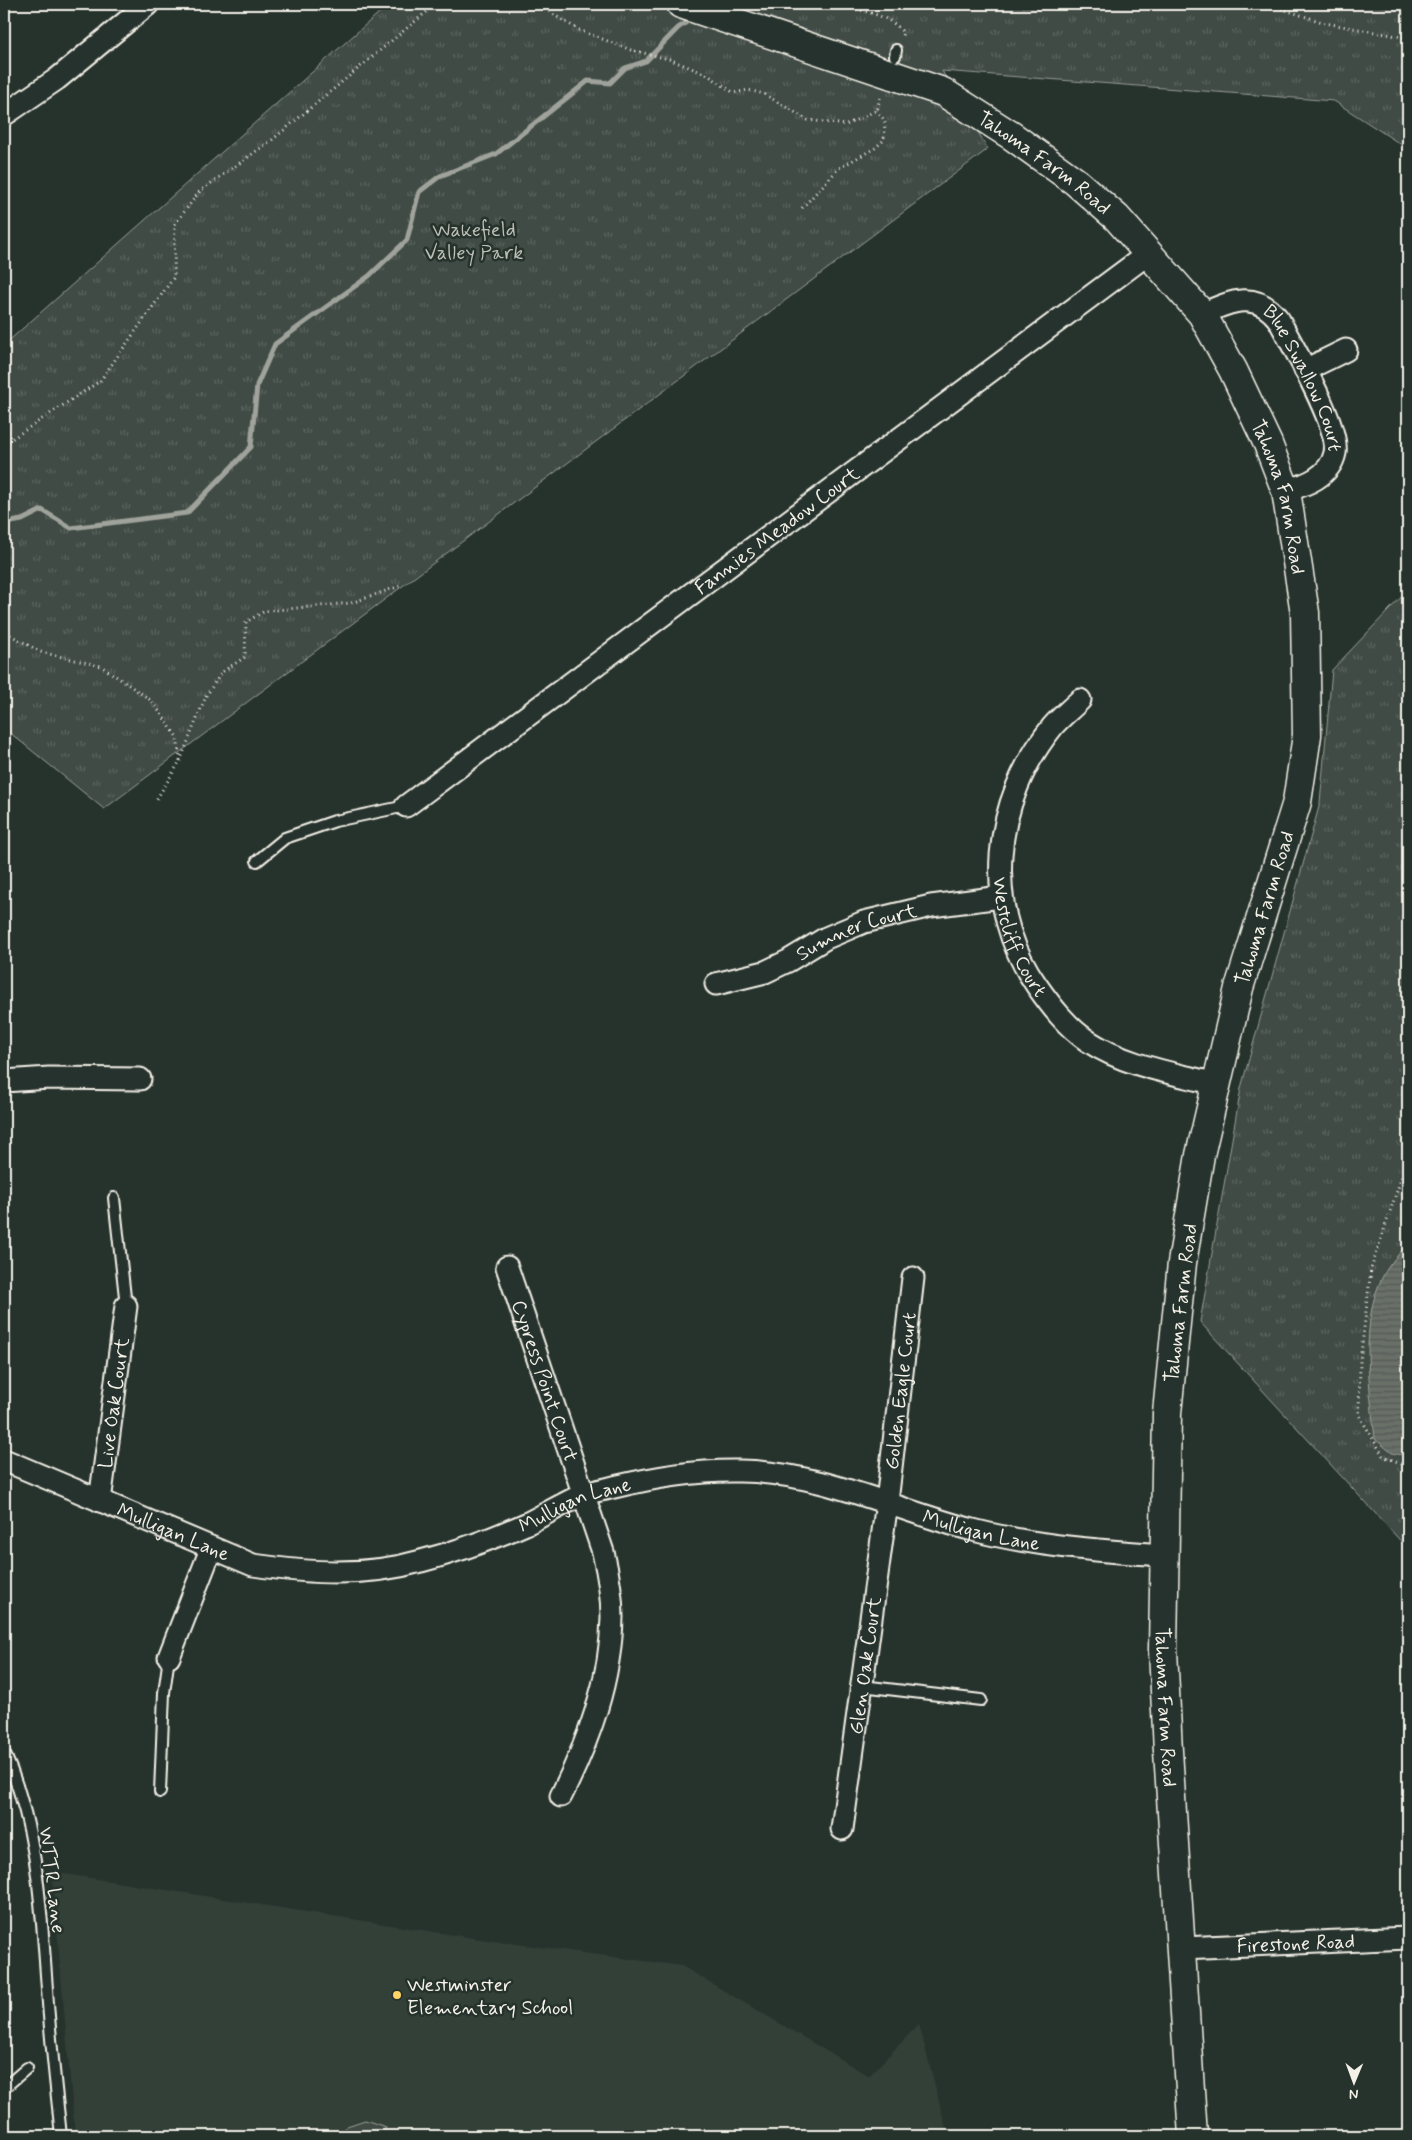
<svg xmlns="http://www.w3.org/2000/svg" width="1412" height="2140" font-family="Mynerve,sans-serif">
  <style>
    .built { fill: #333f39 }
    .grass { fill: url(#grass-tufts); stroke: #9a9e96 }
    .water { fill: url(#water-rules); stroke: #9fa39b }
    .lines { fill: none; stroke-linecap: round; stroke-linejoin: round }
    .stream { stroke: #9fa39b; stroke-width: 5 }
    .lane-casing { stroke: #f4f1e8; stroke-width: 14 }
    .street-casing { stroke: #f4f1e8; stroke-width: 25 }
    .secondary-casing { stroke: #f4f1e8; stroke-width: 31 }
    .path { stroke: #f4f1e8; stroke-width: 3; stroke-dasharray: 1 4; stroke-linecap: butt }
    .lane { stroke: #26332d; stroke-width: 10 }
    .street { stroke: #26332d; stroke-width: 21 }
    .secondary { stroke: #26332d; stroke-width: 28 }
    .poi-dot { fill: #ffd166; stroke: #26332d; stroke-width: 2 }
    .labels { text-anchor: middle; stroke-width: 5; stroke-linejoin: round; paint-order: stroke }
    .street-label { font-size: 20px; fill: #f4f1e8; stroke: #26332d }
    .park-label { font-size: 20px; fill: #bebfb7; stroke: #26332d }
    .poi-label { font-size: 20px; fill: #f4f1e8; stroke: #26332d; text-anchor: start }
  </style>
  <defs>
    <pattern id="grass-tufts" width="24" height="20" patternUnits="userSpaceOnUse" patternTransform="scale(1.25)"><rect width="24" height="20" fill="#414b45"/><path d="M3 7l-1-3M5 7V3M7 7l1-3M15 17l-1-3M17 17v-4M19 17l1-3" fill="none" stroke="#5d6560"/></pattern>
    <pattern id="water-rules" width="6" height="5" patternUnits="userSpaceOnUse" patternTransform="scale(1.25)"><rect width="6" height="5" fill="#676f68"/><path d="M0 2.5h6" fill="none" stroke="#565a55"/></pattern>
  </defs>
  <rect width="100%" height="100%" fill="#26332d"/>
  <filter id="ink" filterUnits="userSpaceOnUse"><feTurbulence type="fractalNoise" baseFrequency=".02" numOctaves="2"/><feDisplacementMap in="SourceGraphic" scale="10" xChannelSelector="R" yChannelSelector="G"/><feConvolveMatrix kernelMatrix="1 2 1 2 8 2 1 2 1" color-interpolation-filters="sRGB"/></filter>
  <g filter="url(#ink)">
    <path class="built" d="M52,1872L486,1940L682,1966L869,2076L919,2024L948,2136H75Z"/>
    <path class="grass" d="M389,4H1408V149L1334,101L942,71L988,149L104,809L4,728V345Z
      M1408,590V1549L1200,1322L1241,1088L1320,803L1332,670Z
      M365,2120L386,2127L383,2136H339L347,2126Z"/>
    <path class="water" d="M1408,1243V1456L1392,1453L1375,1439C1370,1390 1359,1321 1383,1276C1389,1264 1400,1253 1408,1243Z"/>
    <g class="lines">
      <path class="stream" d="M4,521L6,523L22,520L42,510L71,528L187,513L251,447L257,385L275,344L369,276L407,240L419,192L440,176L496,154L588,81L610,83L625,68L646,61L678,28L693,18"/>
      <g class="lane-casing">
        <path id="lane" d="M895,56L896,50
          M257,861L285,838L335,821L406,806
          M114,1198L126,1306
          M862,1686L981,1700
          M4,1752C38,1826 41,1908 47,1989C50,2038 56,2087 61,2136
          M160,1792L164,1693L169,1657
          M4,2088L27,2068"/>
      </g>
      <g class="street-casing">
        <g id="street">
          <path d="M4,115L57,79L148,4"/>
          <path id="s1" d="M1202,314C1232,301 1256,290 1279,320C1293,347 1340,427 1335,453C1330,477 1305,485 1286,491"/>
          <path d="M1305,370L1346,350"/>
          <path id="s2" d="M1080,700C1071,709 1061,717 1053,726C992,801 981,906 1037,986C1051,1006 1067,1027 1088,1041C1126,1066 1173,1073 1216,1084"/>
          <path id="s3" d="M406,806L1149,253"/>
          <path id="s4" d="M716,984L765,972L788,961L826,938L864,922L931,906L1001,897"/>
          <path d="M4,1081L49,1078L140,1079"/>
          <path id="s5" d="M507,1267L603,1552C608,1573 612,1595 612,1617C611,1680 589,1740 561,1796"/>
          <path id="s6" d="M4,1460L253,1565C309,1573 366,1577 421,1561C457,1552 494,1538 528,1523C546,1514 564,1503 582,1495C592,1491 604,1490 614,1487C655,1477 698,1470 740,1471C822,1472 895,1510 973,1530C1035,1546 1100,1551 1164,1555"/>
          <path id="s7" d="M100,1501L126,1306"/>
          <path d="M169,1657L211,1549"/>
          <path id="s8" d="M842,1829L887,1502L913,1278"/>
          <path id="s9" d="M1182,1948L1408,1938"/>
        </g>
      </g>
      <g class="secondary-casing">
        <g id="secondary">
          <path id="s10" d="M681,4L943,92L1012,136L1076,182L1117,218L1202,314L1233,370L1268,444L1286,491L1305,613L1307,735L1297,802L1239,988L1200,1155L1182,1263L1167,1413L1163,1650L1168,1751L1193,2136"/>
        </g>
      </g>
      <path class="path" d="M536,4L579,30L631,50L669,59L708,75L734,93L748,90L764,94L808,120L846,125L877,110L881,94
        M837,4C857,10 891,14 903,33L901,38
        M1267,4L1325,23L1408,38
        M802,208L839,168L875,148L884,140L885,121L877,110
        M4,444L100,381L174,277L175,224L200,191L272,140L436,4
        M4,628L5,632L41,652L101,666L152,701L177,737L180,761L156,800
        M180,761L206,696L222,672L245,657L246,622L265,611L351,603L400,586
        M1408,1158L1371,1269L1360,1362L1359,1415L1383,1456L1408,1466"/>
      <use href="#lane" class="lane"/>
      <use href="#street" class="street"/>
      <use href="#secondary" class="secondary"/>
    </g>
  </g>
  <circle class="poi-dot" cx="397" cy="1995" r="5"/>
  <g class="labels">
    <g class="street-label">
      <text dy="7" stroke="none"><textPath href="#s10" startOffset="400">Tahoma Farm Road</textPath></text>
      <text dy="7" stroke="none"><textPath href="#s1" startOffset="149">Blue Swallow Court</textPath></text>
      <text dy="7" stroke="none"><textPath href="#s10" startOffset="820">Tahoma Farm Road</textPath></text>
      <text dy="7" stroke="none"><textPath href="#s3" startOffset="462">Fannies Meadow Court</textPath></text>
      <text transform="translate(1264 908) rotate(-73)" y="7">Tahoma Farm Road</text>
      <text dy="7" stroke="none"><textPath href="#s4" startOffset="151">Sumner Court</textPath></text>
      <text dy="7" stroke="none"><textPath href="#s2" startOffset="264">Westcliff Court</textPath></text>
      <text transform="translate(1180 1303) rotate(-83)" y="7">Tahoma Farm Road</text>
      <text dy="7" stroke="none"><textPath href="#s5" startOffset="120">Cypress Point Court</textPath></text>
      <text dy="7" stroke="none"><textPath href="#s8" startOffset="442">Golden Eagle Court</textPath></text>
      <text dy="7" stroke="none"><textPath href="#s7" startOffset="99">Live Oak Court</textPath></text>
      <text dy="7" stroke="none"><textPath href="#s6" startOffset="604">Mulligan Lane</textPath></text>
      <text dy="7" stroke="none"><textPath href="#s6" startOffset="1024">Mulligan Lane</textPath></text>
      <text dy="7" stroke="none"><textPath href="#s6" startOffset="184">Mulligan Lane</textPath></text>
      <text dy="7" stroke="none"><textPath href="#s8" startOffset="165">Glen Oak Court</textPath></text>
      <text dy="7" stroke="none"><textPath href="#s10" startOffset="2050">Tahoma Farm Road</textPath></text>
      <text transform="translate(53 1880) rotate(83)" y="7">WTTR Lane</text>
      <text dy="7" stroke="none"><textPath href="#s9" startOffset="114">Firestone Road</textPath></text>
    </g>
    <g class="park-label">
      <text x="474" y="236">Wakefield<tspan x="474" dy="23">Valley Park</tspan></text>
    </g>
    <g class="poi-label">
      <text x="407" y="1991">Westminster<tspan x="407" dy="23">Elementary School</tspan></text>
    </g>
  </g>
  <rect width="1412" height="2140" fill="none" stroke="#26332d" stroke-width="20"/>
  <rect x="10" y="10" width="1392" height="2120" fill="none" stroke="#f4f1e8" stroke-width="2" filter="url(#ink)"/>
  <g transform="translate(1354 2082) rotate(181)" stroke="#26332d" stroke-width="4" paint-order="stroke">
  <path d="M0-4L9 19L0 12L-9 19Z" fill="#f4f1e8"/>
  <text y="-8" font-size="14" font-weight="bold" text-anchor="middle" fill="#f4f1e8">N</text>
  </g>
</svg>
